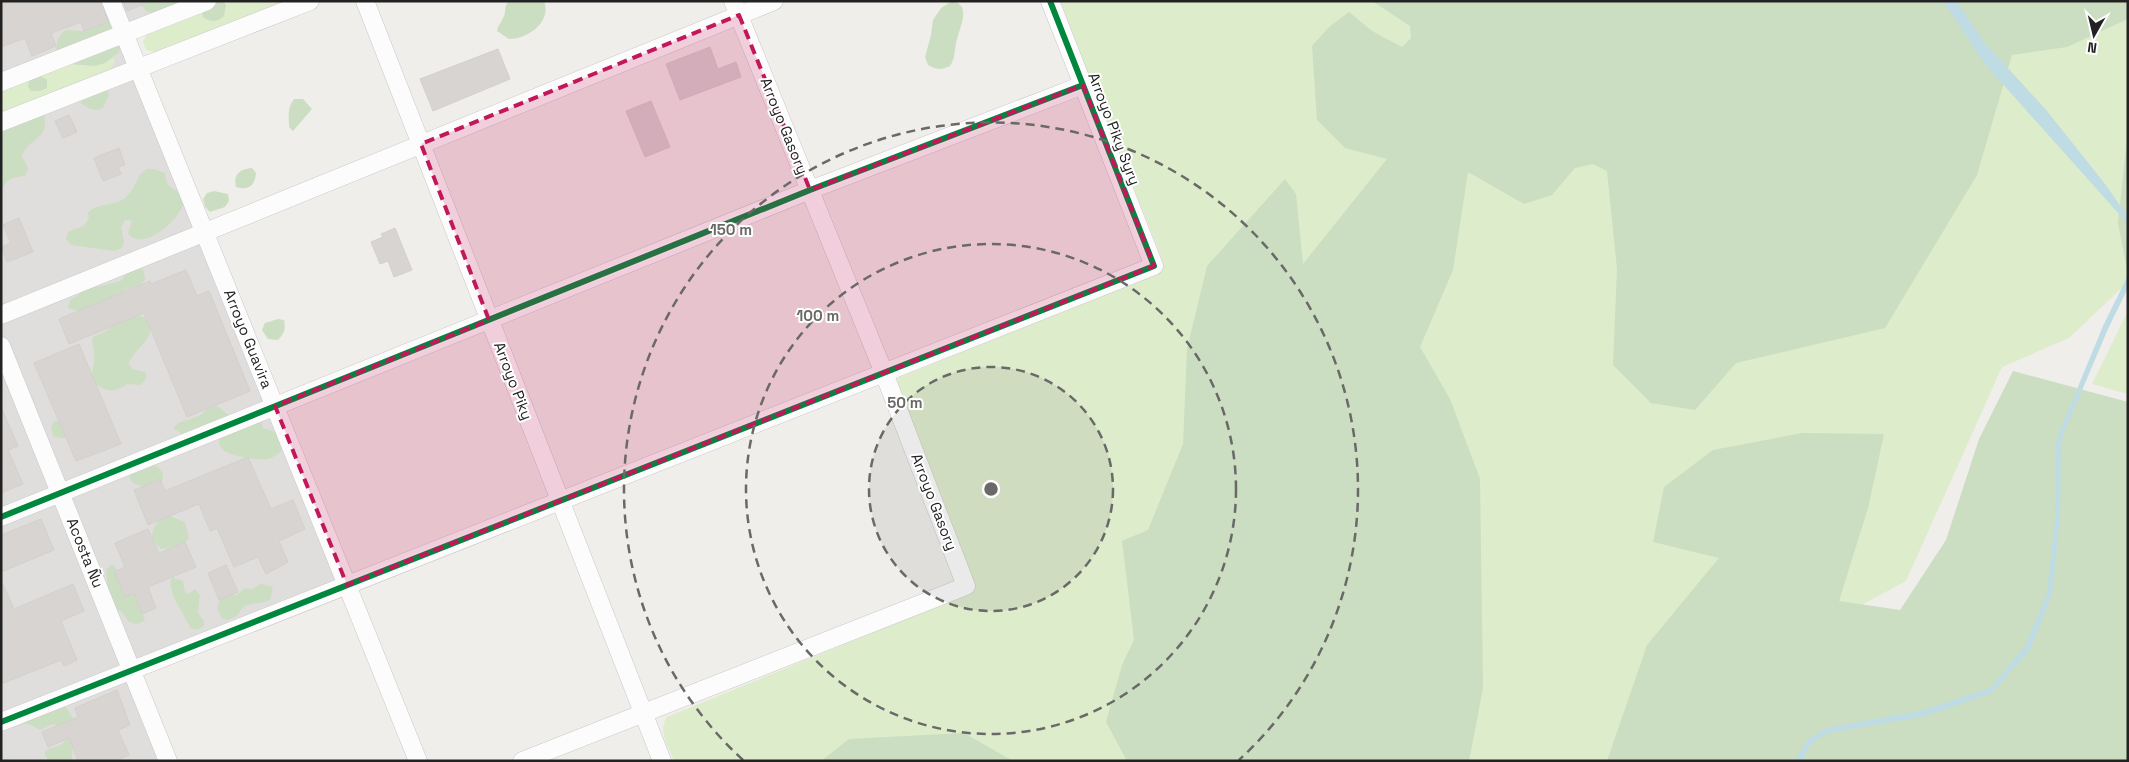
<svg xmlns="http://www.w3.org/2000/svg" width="2129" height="762" font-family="'Space Grotesk',sans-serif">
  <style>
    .residential { fill: #dfdedc }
    .grass { fill: #ddeccb }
    .forest { fill: #cbdec1 }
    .water { fill: #bfdbe3 }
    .building { fill: #d7d4d2; stroke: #d3d0cc }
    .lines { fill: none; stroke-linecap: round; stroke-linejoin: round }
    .street-casing { stroke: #c9c8c7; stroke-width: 19 }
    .street { stroke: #fdfcfc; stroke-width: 18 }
    .cycleway-casing { stroke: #fff; stroke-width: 9 }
    .cycleway { stroke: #00873e; stroke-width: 6 }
    .marked { fill: #c2185b; fill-opacity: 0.2; stroke: #c2185b; stroke-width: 4; stroke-dasharray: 10 6; stroke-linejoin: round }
    .ring { fill: none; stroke: #6a6968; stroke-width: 2.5; stroke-dasharray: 9 6 }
    .labels { text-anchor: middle; stroke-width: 4; stroke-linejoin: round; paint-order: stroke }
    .street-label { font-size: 15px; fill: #222; stroke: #fff }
    .centre { fill: #6a6968; stroke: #fff; stroke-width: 2.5 }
    .ring-label { font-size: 15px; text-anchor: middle; font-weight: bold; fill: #6a6968; stroke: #fff; stroke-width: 4; stroke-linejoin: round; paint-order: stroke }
  </style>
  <rect width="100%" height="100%" fill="#f0eeeb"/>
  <path class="residential" d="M1,1H224L131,38L338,587L140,668L177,761H1Z"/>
  <path class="grass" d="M233,1H288L156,52L146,50L143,42L147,34Z
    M1059,1H2128V282L2069,338L2002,367L1906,581L1730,676L1660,761H674C669,748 657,730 667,717L965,595L897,382L898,378L1158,273L1162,264L1161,256Z
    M104,51L112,55L115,62L110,70L1,113V91Z
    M2128,311V394L2092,384Z"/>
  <path class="forest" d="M89,1H117L122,45L118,53L105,63L95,66L69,64L57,55C55,46 57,35 66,30L81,31L92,29L94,26Z
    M121,1H177L176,5L154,14L146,11L142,6L131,5Z
    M211,1H224L226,5L224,16C218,22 210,23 203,17L202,12Z
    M509,1H544C552,22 528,39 509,39L497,31C498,25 501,23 503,18C507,12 503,7 509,1Z
    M952,1C972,5 960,26 957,39C954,49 956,57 950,66C941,70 937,70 928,65L925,57L931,35L933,20L941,8Z
    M1372,1H2128V19L2067,47L2012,55L1977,175L1885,328L1736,363L1695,410L1651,403L1613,365L1617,269L1607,171L1593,164L1575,168L1552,195L1524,204L1468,172L1453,270L1420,347L1450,399L1480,479L1483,688L1469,761H1127L1106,722L1122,665L1134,640L1122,541L1148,530L1183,444L1187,349L1207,266L1285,179L1296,194L1303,264L1387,159L1345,148L1317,120L1312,46L1329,27L1349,12L1372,31L1402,47L1411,38L1410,26Z
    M34,76H41L47,80V88L40,91H31L28,87L29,80Z
    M107,87L109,95L103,108C93,112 89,109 81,103L82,96Z
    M294,99H303L312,109L293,131L289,127C289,117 287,108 294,99Z
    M45,112C44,118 46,126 43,132C37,141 25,144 22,156L28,168L26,175C19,178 10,176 6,183C4,185 3,188 1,191V129Z
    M2128,130V274L2118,223Z
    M252,168L256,173C255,186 248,191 236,187C233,174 240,169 252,168Z
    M147,169H155L165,173C165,186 173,189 183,194C183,195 184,201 184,202C181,218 143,254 128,233L132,221L125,220L121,227L124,241L122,248L115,251L71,245L66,239L68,232C78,227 86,229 89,216L87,214C97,201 114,208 126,197C136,189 135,176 147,169Z
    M214,191L228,194L229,201L225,207L210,212L205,207L203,199L207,193Z
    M138,266L144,271L145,280L140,285L125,290L117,297L78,311L68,308L70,300L80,294L81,291C88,288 93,288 101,286C108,285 114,282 121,281L131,268Z
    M140,316L147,318C159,338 136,346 129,363L132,369L146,372V379L141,385L127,384C115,394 99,392 91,377C93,369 95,361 94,353C94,346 91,343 93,337L106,331L120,320Z
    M278,319L284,320C286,329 284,334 278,340L268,339L262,330L265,323Z
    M2013,371L2128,402V761H1607L1647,645L1719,558L1653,542L1664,487L1713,450L1802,433L1884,434L1868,508L1839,601L1900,610L1946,540L1979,439Z
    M218,406L233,419L261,420L263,428L283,435L285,443L282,450C278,454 274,457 269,459C260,461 230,456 223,450C218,446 219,441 220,436L187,437L173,428L178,423L199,416L210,407Z
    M59,420L68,435L64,438L54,437L51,429L53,422Z
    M152,464C161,467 166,475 161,483C147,486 128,491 129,470Z
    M170,516L185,522L189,538C184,545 171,548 161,549L152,540C151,528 158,518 170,516Z
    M112,564L130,584L145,619C141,625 134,625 128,621L122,612L116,609L109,598L106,570Z
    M172,577L183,581L185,592L188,594L195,589L200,595L198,613L204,621V625L198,630L190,628C185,614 165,590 172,577Z
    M261,584L270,586L273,588L270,600C262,604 253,602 245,606C237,611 242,617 226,620L221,617L217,608L221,597L230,594L237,595L245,588L252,589Z
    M65,706L73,718L72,761H49L45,755V751C53,746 63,748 67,737L62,727L54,724L40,730L29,724H24L23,721Z
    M964,733L1013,761H821L849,739Z"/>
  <path class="water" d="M1943,1H1957L1983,41L2047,111L2105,184L2128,217V224L1984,63Z
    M2128,275V288L2108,329L2061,440L2060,519L2052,594L2030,650L1992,693L1926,716L1829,733L1813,742L1801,761H1794L1809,738L1826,728L1923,710L1990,688L2025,646L2047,593L2055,519L2056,440L2103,326Z"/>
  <path class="building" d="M1,1H101L108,22L84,31L81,22L51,33L56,46L32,56L25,38L1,47Z
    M123,1H149V2L127,11Z
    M710,47L718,69L736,62L741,77L680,100L666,64Z
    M498,49L510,79L433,111L420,79Z
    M651,101L670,147L645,157L626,111Z
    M69,115L77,132L63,138L55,121Z
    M119,148L125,165L118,167L121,174L103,181L94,158Z
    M19,218L33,252L7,262L1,247L11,243L3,225Z
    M395,228L412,270L394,277L388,261L380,264L371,242L383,237L381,234Z
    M186,270L197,296L209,291L250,391L187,417L144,313L69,344L59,319L150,281L151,284Z
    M79,344L121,444L76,461L34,363Z
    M1,407L18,446L8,450L23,484L1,493Z
    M248,457L271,509L293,500L305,529L279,541L288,562L266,574L258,557L234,567L217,528L210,531L199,504L148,525L134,490L160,479L165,491Z
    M41,519L54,550L1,572V535Z
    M148,529L159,553L185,542L196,567L148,587L156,608L142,614L134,593L125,597L114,572L125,567L115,543Z
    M226,565L238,592L219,600L208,573Z
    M1,580L14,609L73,584L84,611L61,621L77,660L64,666L61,660L1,684Z
    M117,690L130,725L118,730L129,755L116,761H78L69,738L48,747L42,732L78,717L75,708Z"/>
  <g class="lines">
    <g class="street-casing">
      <path id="street" d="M111,1L418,761
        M365,1L662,761
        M1,82L207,1
        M1,122L310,1
        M1,315L774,1
        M1,346L168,761
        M1,517L810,190L1083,85
        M1,722L1154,266L1050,1
        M522,761L966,586L884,373L733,1"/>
    </g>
    <use href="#street" class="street"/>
    <g class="cycleway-casing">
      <path id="cycleway" d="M1,517L810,190L1083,85
        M1,722L1154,266L1050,1"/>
    </g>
    <use href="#cycleway" class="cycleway"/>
  </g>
  <path class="marked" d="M739,15L810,190L1083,85L1154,266L347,585L275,406L489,320L421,144Z"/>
  <circle cx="991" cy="489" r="122" fill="#6a6968" fill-opacity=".12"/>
  <g class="ring">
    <circle cx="991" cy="489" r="122"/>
    <circle cx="991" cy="489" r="245"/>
    <path d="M743 760A367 367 0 1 1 1239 760"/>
  </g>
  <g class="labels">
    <g class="street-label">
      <text transform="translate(784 126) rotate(68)" y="5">Arroyo Gasory</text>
      <text transform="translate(1114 129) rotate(69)" y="5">Arroyo Piky Syry</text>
      <text transform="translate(248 339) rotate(68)" y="5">Arroyo Guavira</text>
      <text transform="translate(513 381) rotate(69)" y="5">Arroyo Piky</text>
      <text transform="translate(934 502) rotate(69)" y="5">Arroyo Gasory</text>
      <text transform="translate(85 553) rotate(68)" y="5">Acosta Ñu</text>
    </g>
  </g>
  <circle cx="991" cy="489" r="8" class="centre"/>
  <g class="ring-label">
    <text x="731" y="235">150 m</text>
    <text x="818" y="321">100 m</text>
    <text x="905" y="408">50 m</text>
  </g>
  <rect width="2129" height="762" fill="none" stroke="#222222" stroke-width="5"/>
  <g transform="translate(2094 35) rotate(188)" stroke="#ffffff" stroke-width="4" paint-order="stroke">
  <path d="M0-4L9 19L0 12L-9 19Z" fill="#222222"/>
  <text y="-8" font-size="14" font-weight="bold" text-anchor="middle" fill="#222222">N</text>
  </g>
</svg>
